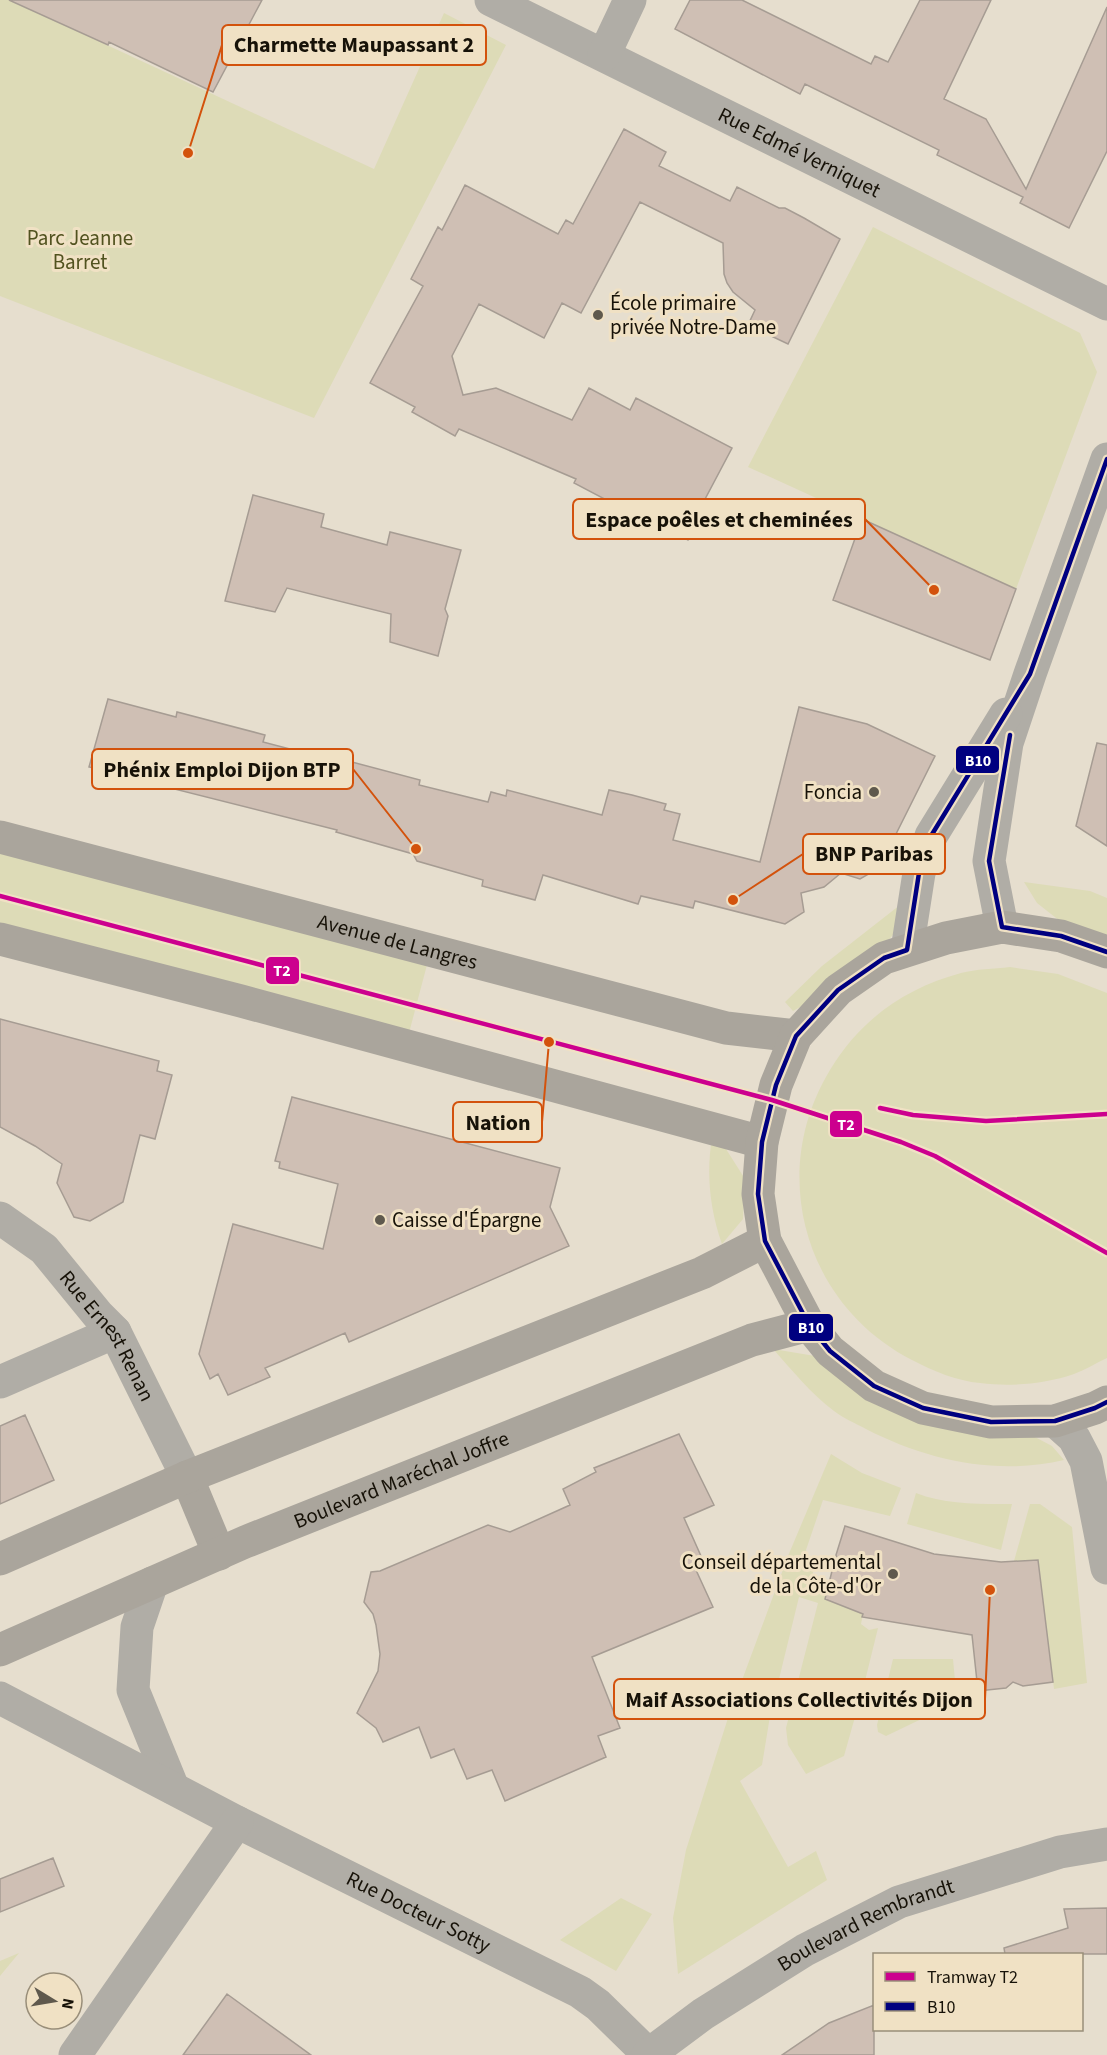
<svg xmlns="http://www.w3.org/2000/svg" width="1107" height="2055" font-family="'Source Sans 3',sans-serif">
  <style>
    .green { fill: #dddbb7 }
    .building { fill: #cfbfb4; stroke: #a69c93; stroke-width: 1.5 }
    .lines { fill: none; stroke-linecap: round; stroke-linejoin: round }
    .minor { stroke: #b0ada6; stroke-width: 33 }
    .major { stroke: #aaa59c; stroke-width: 33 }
    .bus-1-casing { stroke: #f0e1c4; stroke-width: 9 }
    .bus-1 { stroke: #000080; stroke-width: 4.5 }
    .tram-1-casing { stroke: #f0e1c4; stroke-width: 9 }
    .tram-1 { stroke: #cc008e; stroke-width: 4.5 }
    .poi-dot { fill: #5f594d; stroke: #f0e1c4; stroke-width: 2 }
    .labels { text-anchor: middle; stroke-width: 6; stroke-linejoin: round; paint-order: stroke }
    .street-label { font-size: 21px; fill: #171208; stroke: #f0e1c4 }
    .park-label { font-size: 21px; fill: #51521f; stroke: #f0e1c4 }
    .poi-label { font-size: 21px; fill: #171208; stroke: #f0e1c4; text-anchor: start }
    .leader { fill: none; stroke: #d3520c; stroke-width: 2 }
    .callout-dot { fill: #d3520c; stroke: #f0e1c4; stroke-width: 2 }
    .callout { fill: #f0e1c4; stroke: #d3520c; stroke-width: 2 }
    .callout-label { font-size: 22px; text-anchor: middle; font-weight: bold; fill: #171208 }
    .line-badge { stroke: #f0e1c4; stroke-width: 2 }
    .badge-label { font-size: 16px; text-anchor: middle; font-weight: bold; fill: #fff }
  </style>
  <rect width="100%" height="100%" fill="#e6dece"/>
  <path class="green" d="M0,0H10L374,169L444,13L506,45L314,418L0,296Z
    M873,227L1080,333L1097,372L1016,589L748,467Z
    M0,849L428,961L409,1033L0,924Z
    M1024,882L1090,891L1107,898V938L1065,925L1037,903Z
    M900,905L898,929L885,944L802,1006L793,1011L785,1002L822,966Z
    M1010,967L1058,974L1107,993V1358C1096,1363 1085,1370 1074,1374C1045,1384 1011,1387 980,1383C957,1381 933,1371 912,1360C805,1305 767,1174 830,1070C860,1020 905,988 961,973C976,969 994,969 1010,967Z
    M712,1138L726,1149L745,1179L743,1219L722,1244C710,1210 706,1174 712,1138Z
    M773,1349L821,1357L1033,1436L1052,1446L1064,1460C997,1476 926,1460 866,1429C855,1423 843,1418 834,1411C811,1394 792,1370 773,1349Z
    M831,1454L862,1473L901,1488L890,1516L823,1500L806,1550L814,1568L811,1582L827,1589L825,1599L863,1614L861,1624L869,1630L878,1628L864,1685L844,1756L806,1774L788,1745L786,1728L818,1603L799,1597L770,1716L762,1765L740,1781L788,1867L816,1851L827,1880L678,1974L673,1918L686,1850L728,1718L788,1556Z
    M916,1493C946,1505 981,1504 1012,1504L1001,1550L907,1524Z
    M1030,1504H1040L1072,1527L1087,1683L1054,1689L1038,1560L1014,1561Z
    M893,1659H953L957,1702L886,1736L878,1732L877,1725Z
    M621,1898L652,1914L616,1971L560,1940Z
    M19,1953L0,1976V1961Z"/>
  <path class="building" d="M9,0H262L213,92L109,42L108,45Z
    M690,0H742L871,64L875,56L888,62L920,0H991L944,99L986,119L1026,189L1107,7V151L1069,228L1020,203L1023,197L937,155L939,150L805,84L800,94L675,29Z
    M624,129L666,152L659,166L730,201L737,187L779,208H785L804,218L840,239L788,344L748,325L755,310L733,292L727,283L724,274L723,243L640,202L581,313L562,303L544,338L479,304L452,356L463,395L496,388L572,420L589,388L630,410L636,398L732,448L703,503L707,505L688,540L613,500L612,503L574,483L576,479L459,429L455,436L412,412L415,407L370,383L423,286L411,279L438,227L442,230L465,185L558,234L566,220L573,224Z
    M253,495L324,514L321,527L387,545L390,532L461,550L445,609L448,616L438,656L390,642L391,614L287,588L275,612L225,601Z
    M862,519L1016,589L990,660L833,600Z
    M108,699L176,717L177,712L265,735L263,742L332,760L333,757L420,780L419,785L488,802L491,792L506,796L507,790L602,815L609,790L632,795L666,804L664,810L680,814L673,840L760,862L799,707L867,724L935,756L879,868L860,879L841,873L824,887L801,893L804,912L785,924L695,901L693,908L641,896L638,904L543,875L535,900L482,886L483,880L417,861L413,854L336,832L337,830L147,782L140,789L105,780L103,770L89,767Z
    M1097,743L1107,745V846L1076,826Z
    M0,1019L159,1061L157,1071L172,1075L155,1139L140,1135L123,1202L90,1221L74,1217L57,1183L62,1164L35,1146L0,1127Z
    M292,1097L560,1168L550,1207L569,1246L349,1342L345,1333L284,1360L265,1368L270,1377L228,1395L218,1374L210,1379L199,1354L233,1224L323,1249L338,1184L279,1168L280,1162L275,1161Z
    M25,1415L54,1480L0,1504V1426Z
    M679,1434L714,1505L684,1518L705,1565L696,1570L713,1607L592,1657L620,1728L598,1736L606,1757L505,1801L492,1770L467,1779L454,1749L431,1758L419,1727L383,1742L376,1728L357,1713L378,1671L380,1654L376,1625L373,1614L364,1602L371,1572L380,1571L488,1525L510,1532L570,1505L563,1489L596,1472L594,1468Z
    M845,1526L934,1554L1001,1562L1038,1560L1053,1682L1023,1686L1013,1682L1006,1688L978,1691L972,1635L862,1617L863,1614L825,1599L832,1571L839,1565L836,1555Z
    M53,1858L64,1886L0,1912V1879Z
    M1107,1908V1954H1005L1004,1948L1068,1928L1064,1909Z
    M227,1994L311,2055H183Z
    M874,2005V2055H782L829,2023Z"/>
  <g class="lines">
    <g class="minor">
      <path id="s1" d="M491,0L1107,304"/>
      <path d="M604,55L630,0"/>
      <path d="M1002,927L989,861L1007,743L1030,674L1107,459"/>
      <path d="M907,950L919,873L931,836L1006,714"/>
      <path id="s2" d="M0,1218L44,1249L98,1315L115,1332L187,1477"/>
      <path d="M0,1382L115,1332"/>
      <path d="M1055,1421L1074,1438L1086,1461L1107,1568"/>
      <path d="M152,1583L137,1627L133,1690L173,1788"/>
      <path id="s3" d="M0,1698L237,1822L580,1992L598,2005L648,2054"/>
      <path d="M75,2055L237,1822"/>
      <path id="s4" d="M648,2055L703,2014L805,1950L899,1902L1060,1852L1107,1844"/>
    </g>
    <g class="major">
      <path id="s5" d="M0,837L726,1028L796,1036"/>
      <path d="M0,939L241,1001L762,1142"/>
      <path d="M1107,952L1061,936L1002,927L946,938L884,958L838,990L796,1036L776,1085L762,1142L758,1194L765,1241L809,1325L830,1351L874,1386L923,1408L991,1422L1055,1421L1095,1408L1107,1402"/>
      <path d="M187,1477L219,1554"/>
      <path d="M0,1559L187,1477L702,1273L765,1241"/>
      <path id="s6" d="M0,1650L245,1542L752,1340L809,1325"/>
    </g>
    <g class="bus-1-casing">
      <path id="bus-1" d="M1107,459L1030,674L931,836L919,873L907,950L884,958L838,990L796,1036L776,1085L762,1142L758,1194L765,1241L809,1325L830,1351L874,1386L923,1408L991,1422L1055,1421L1095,1408L1107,1402
        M1010,735L989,861L1002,927L1061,936L1107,952"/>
    </g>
    <use href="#bus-1" class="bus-1"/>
    <g class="tram-1-casing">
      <path id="tram-1" d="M0,896L772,1100L901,1142L935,1156L1107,1253
        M880,1108L913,1115L986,1121L1107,1114"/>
    </g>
    <use href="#tram-1" class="tram-1"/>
  </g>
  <g class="poi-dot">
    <circle cx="598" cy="315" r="6"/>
    <circle cx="874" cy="792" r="6"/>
    <circle cx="380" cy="1220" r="6"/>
    <circle cx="893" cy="1574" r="6"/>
  </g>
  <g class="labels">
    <g class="street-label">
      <text dy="7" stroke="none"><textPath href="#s1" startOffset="344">Rue Edmé Verniquet</textPath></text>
      <text dy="7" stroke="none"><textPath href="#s5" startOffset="411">Avenue de Langres</textPath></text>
      <text dy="7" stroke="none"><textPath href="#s2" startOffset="162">Rue Ernest Renan</textPath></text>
      <text dy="7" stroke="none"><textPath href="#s6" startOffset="436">Boulevard Maréchal Joffre</textPath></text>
      <text dy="7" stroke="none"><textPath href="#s3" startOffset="470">Rue Docteur Sotty</textPath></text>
      <text dy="7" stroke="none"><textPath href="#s4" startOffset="255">Boulevard Rembrandt</textPath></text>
    </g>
    <g class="park-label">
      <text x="80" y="245">Parc Jeanne<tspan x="80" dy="24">Barret</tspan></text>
    </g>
    <g class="poi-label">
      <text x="610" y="310">École primaire<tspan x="610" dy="24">privée Notre-Dame</tspan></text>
      <text x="862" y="799" text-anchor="end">Foncia</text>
      <text x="392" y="1227">Caisse d'Épargne</text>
      <text x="881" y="1569" text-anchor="end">Conseil départemental<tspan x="881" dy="24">de la Côte-d'Or</tspan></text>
    </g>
  </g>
  <path class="leader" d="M188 153L222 45M934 590L865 519M416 849L353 769M733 900L803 854M549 1042L542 1122M990 1590L985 1699"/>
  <g class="callout-dot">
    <circle cx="188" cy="153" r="6"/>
    <circle cx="934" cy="590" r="6"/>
    <circle cx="416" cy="849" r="6"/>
    <circle cx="733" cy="900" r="6"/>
    <circle cx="549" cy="1042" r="6"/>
    <circle cx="990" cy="1590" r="6"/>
  </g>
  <g class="callout">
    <rect x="222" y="25" width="264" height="40" rx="6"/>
    <rect x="573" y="499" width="292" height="40" rx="6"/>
    <rect x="92" y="749" width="261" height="40" rx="6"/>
    <rect x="803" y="834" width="142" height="40" rx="6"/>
    <rect x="453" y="1102" width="89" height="40" rx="6"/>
    <rect x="614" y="1679" width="371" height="40" rx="6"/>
  </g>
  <g class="callout-label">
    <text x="354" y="52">Charmette Maupassant 2</text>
    <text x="719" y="527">Espace poêles et cheminées</text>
    <text x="222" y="777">Phénix Emploi Dijon BTP</text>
    <text x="874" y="861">BNP Paribas</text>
    <text x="498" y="1130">Nation</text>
    <text x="799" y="1707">Maif Associations Collectivités Dijon</text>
  </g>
  <g class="line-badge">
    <rect x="955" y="745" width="45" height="29" rx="6" fill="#000080"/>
    <rect x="265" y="956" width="35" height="29" rx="6" fill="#cc008e"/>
    <rect x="829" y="1110" width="34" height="28" rx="6" fill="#cc008e"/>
    <rect x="788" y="1313" width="46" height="29" rx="6" fill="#000080"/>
  </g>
  <g class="badge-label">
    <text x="978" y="766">B10</text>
    <text x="282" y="976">T2</text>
    <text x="846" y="1130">T2</text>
    <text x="811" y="1333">B10</text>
  </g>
  <rect x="873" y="1953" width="210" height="78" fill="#f0e1c4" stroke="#998e79" stroke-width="1.5"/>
  <rect x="885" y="1972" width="30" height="9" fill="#cc008e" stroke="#998e79" stroke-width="1.5"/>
  <text x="927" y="1983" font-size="18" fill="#171208">Tramway T2</text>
  <rect x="885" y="2002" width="30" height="9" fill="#000080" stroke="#998e79" stroke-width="1.5"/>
  <text x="927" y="2013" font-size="18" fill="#171208">B10</text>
  <g transform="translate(54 2001) rotate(101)"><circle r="28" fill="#f0e1c4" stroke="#998e79" stroke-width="1.5"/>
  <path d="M0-4.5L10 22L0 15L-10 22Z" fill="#5f594d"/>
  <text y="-9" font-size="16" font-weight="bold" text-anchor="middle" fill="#171208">N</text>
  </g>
</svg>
